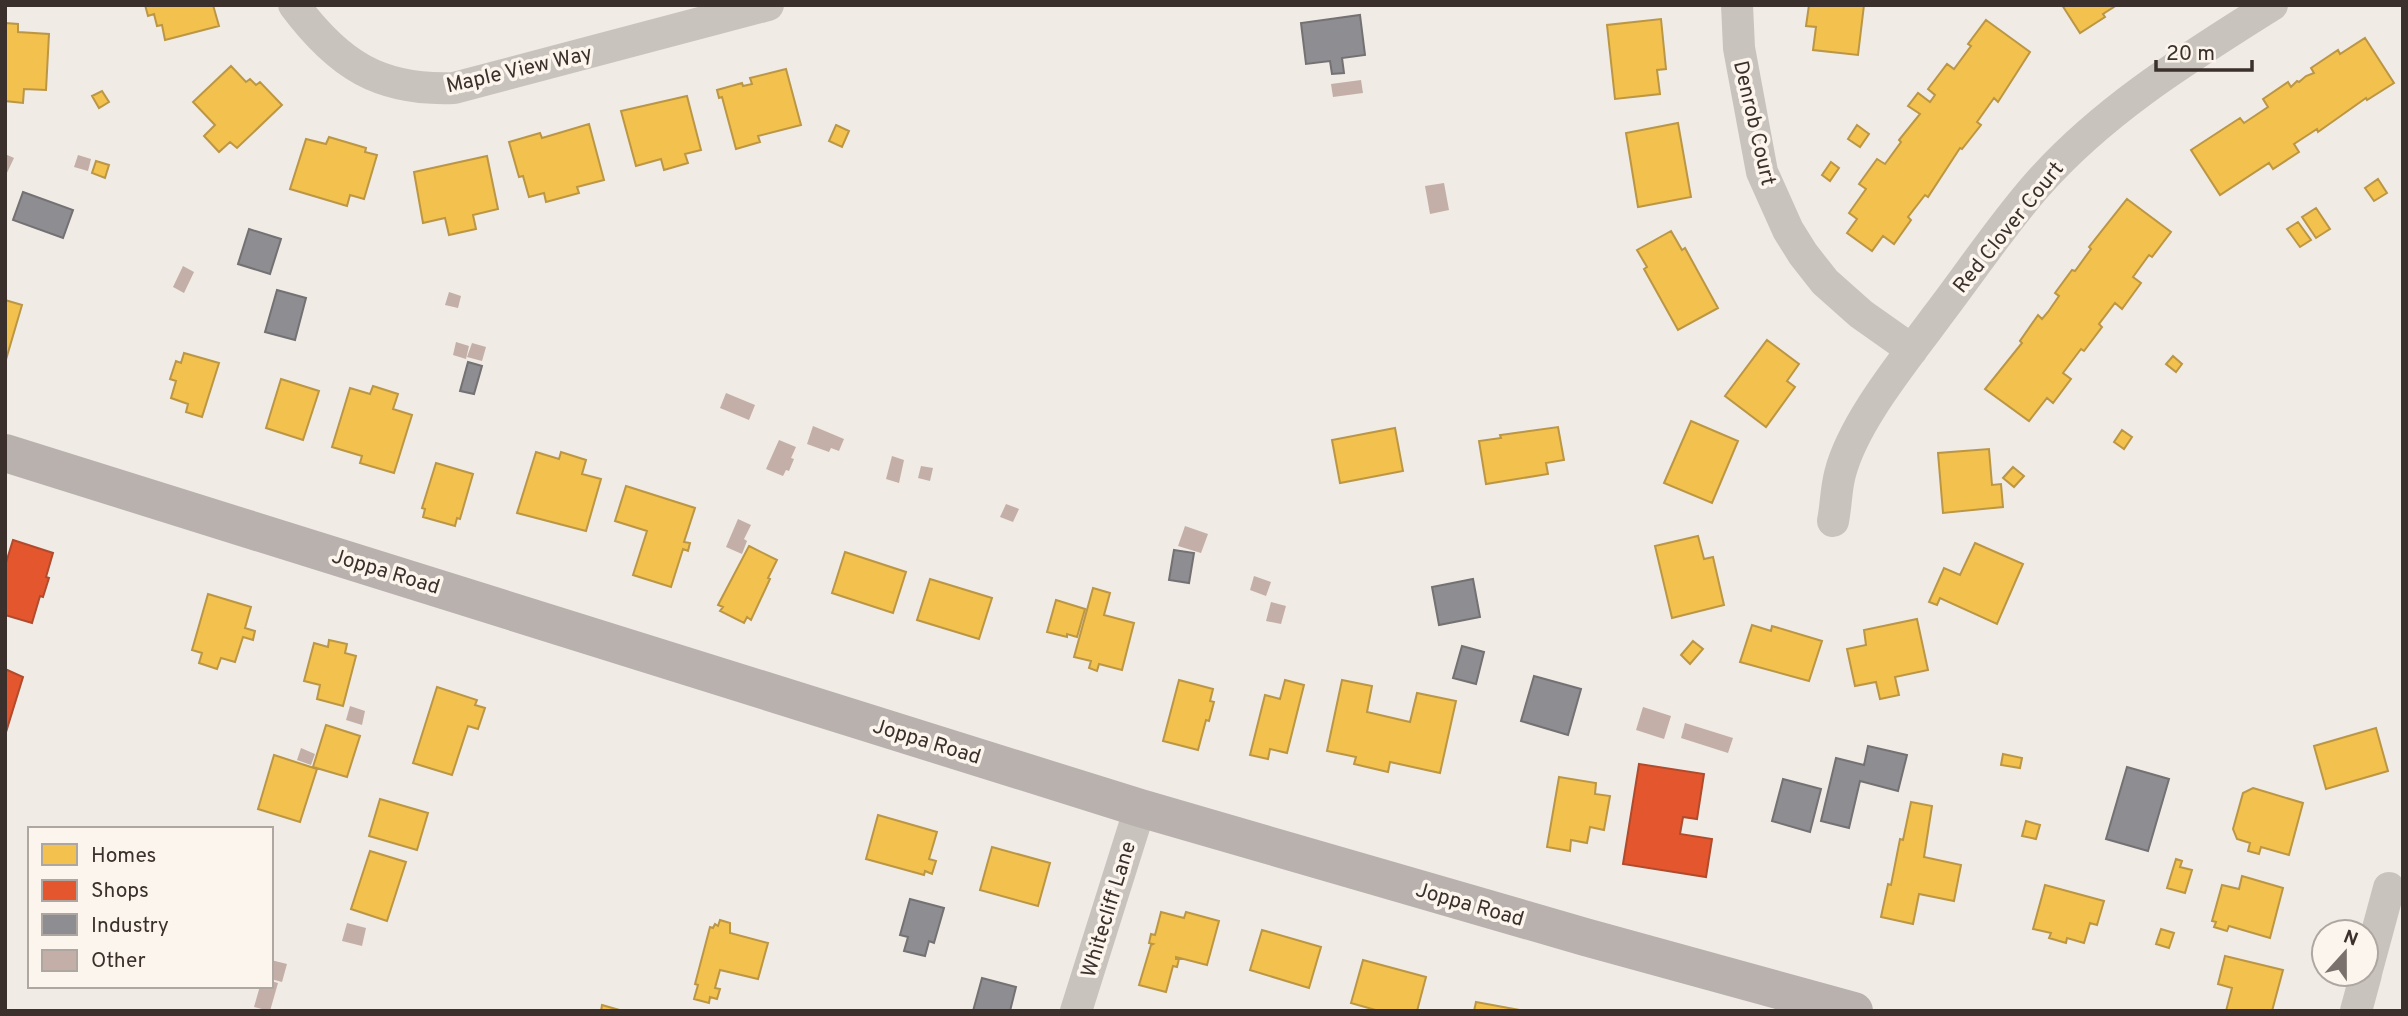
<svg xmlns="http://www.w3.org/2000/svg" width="2408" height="1016" font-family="Overpass,sans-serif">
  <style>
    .homes { fill: #f2c14e; stroke: #bb9644; stroke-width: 2 }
    .shops { fill: #e4572e; stroke: #b14b2d; stroke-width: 2 }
    .industry { fill: #8d8d92; stroke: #747173; stroke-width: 2 }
    .building { fill: #c3afa7 }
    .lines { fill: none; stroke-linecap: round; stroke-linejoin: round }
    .minor { stroke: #c9c3be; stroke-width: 32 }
    .primary { stroke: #b8b1ad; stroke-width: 38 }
    .labels { text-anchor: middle; stroke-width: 7; stroke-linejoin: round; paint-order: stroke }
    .street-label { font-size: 21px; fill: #3b302b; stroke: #fbf5ee }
  </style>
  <rect width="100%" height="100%" fill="#f0ebe5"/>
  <path class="homes" d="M145,5H213L219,26L165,40L162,25L157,26L154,14L148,16Z
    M1809,5H1864L1858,55L1813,50L1816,27L1806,26Z
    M2062,5H2117L2103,14L2105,17L2080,33Z
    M1661,19L1666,69L1657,70L1660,94L1615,99L1607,25Z
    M1986,20L2030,52L1998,102L1994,98L1977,122L1981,125L1962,149L1960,148L1928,197L1925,195L1908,217L1911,220L1894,244L1883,236L1872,251L1847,233L1857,219L1849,213L1866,189L1859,184L1877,159L1885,164L1901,142L1899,140L1920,114L1908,106L1918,93L1930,102L1935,95L1928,89L1947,64L1954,69L1971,46L1968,44Z
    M5,23L18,24V32L49,34L46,90L24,89L23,103L5,101Z
    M2365,38L2394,83L2367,100L2366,98L2318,132L2317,129L2294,144L2299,152L2273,169L2269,163L2220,195L2191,150L2240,118L2244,123L2268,107L2263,99L2288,82L2291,87L2297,81L2299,82L2306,76L2314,73L2311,68L2338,50L2340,54Z
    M231,66L246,82L250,79L256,85L260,82L282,105L237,148L230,142L219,152L204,136L215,125L193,102Z
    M786,69L801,125L758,136L760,142L736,149L722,97L719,98L717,90L742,83L743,86L752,84L750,78Z
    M102,91L109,102L99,108L92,96Z
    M687,96L701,150L685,154L688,163L664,170L661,159L636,166L621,111Z
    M1678,123L1691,197L1638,207L1626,133Z
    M589,124L604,180L577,187L579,193L546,202L544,193L529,197L523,176L519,177L509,142L540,133L542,138Z
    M836,125L849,131L842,147L829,141Z
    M1857,125L1869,134L1860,147L1848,139Z
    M329,137L366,148L365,152L377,155L364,199L350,195L347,206L290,189L306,139L326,144Z
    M487,156L498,209L473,215L476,229L449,235L445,218L423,223L414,172Z
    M96,161L109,165L105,178L92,173Z
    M1831,162L1839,168L1830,181L1822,175Z
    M2378,179L2387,193L2374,201L2365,188Z
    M2127,199L2171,232L2152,257L2149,255L2133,277L2141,283L2122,309L2115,303L2099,324L2102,327L2084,351L2081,349L2063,373L2071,379L2053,403L2047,398L2029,421L1985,389L2022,343L2020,341L2038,315L2042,319L2048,312L2059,296L2055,293L2072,270L2075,271L2091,249L2089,247Z
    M2316,208L2330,229L2316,238L2302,217Z
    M2298,222L2311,240L2300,247L2287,229Z
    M1671,231L1682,250L1685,248L1718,308L1678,330L1644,269L1647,267L1637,250Z
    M5,300L22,305L5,363Z
    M1767,340L1799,364L1787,381L1795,387L1766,427L1725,396Z
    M184,353L219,363L202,417L186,412L188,404L171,398L176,381L170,379L176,361L181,363Z
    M2173,356L2182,364L2176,372L2166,364Z
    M281,379L319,391L303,440L266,428Z
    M373,386L398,394L393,409L412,415L394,473L360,463L362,456L332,447L350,388L370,394Z
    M1691,421L1738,441L1712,503L1664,483Z
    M1558,427L1564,460L1546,463L1548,474L1486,484L1479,441L1501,438L1500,435Z
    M1395,428L1403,471L1340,483L1332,440Z
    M2122,430L2132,437L2124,449L2114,442Z
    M1989,449L1992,485L2001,484L2003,507L1943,513L1938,453Z
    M536,452L559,459L561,452L586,460L582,474L601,479L586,531L517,513Z
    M436,463L473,474L460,519L457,518L455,526L423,517L425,509L422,508Z
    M2013,467L2024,476L2014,487L2003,478Z
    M626,486L695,508L684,542L690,543L688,551L683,549L671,587L633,575L647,531L615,521Z
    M1698,536L1704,559L1713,557L1724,605L1672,618L1655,546Z
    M1975,543L2023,564L1997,624L1940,598L1937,605L1929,602L1944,568L1960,575Z
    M749,546L777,560L768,578L770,579L751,620L747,617L744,623L720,611L723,607L718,605Z
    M845,552L906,572L893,613L832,593Z
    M930,579L992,598L979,639L917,620Z
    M1093,588L1110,593L1104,615L1134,623L1122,670L1099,664L1097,671L1089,668L1091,661L1074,657Z
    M208,594L251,607L245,628L255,631L253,640L243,637L235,662L221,658L217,669L199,663L202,653L192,650Z
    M1056,600L1085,609L1077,637L1067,634V637L1047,632Z
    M1917,619L1928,670L1895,677L1899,695L1880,699L1876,682L1855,686L1847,649L1866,645L1864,630Z
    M1752,625L1771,631L1772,626L1822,641L1809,681L1740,662Z
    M329,640L347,644L345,653L356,656L343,706L317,699L320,685L304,681L314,643L328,647Z
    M1693,641L1703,649L1690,664L1681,655Z
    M1179,680L1213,689L1210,701L1214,702L1209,721L1206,720L1198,750L1163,741Z
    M1285,680L1304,685L1287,753L1270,749L1268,759L1250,755L1265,695L1280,699Z
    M1342,680L1372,686L1367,712L1410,722L1417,693L1456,701L1440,773L1390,762L1388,772L1354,764L1356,757L1327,751Z
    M437,687L477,700L475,705L485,708L478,729L468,726L452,775L413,763Z
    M326,725L360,736L347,777L313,767Z
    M2376,728L2388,771L2326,789L2314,746Z
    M2003,754L2022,758L2020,768L2001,765Z
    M274,755L317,769L300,822L258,809Z
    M1559,777L1596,783L1595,794L1610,796L1604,830L1590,827L1587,843L1571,840L1570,851L1547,847Z
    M2253,788L2303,803L2289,855L2261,847L2259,854L2248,851L2250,843L2237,839L2233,829L2243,793Z
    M380,799L428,813L417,850L369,836Z
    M1911,802L1932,806L1924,857L1961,865L1954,901L1919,894L1913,924L1881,917L1888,884L1891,885L1900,839L1903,840Z
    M878,815L937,832L929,859L936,861L932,874L925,871L924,875L866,859Z
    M2026,821L2040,825L2036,839L2022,836Z
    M992,847L1050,863L1038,906L980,890Z
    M370,851L406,862L387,921L351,909Z
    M2176,859L2182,861L2180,867L2192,870L2185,893L2167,888Z
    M2242,876L2283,888L2270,938L2229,926L2227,931L2214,927L2216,922L2212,921L2222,885L2239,889Z
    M2045,885L2104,901L2097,925L2090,923L2084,943L2067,938L2066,943L2049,938L2051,933L2033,929Z
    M1161,912L1184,918L1186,912L1219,921L1207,965L1176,957V959H1179L1177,967L1173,966L1166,992L1139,985L1151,945L1153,944L1149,943L1151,934L1155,935Z
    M720,920L730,923V933L768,943L758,979L720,970L715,988L720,989L717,999L710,997L709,1003L694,999L698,985L695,984L710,927L713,928L715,924L718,926Z
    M2161,929L2174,933L2169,948L2156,944Z
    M1262,930L1321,947L1309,988L1250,970Z
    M2225,956L2283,970L2272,1011H2226L2232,988L2218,984Z
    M1363,960L1426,977L1417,1011H1379L1351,1003Z
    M1476,1002L1525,1011H1474Z
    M602,1005L623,1011H601Z"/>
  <path class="shops" d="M13,540L53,553L46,577L49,578L43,597L40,596L32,623L5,615V566Z
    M5,669L23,677L6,732L5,731Z
    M1639,764L1704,774L1697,819L1683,817L1680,834L1712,839L1706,877L1623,864Z"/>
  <path class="industry" d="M1360,15L1365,55L1342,58L1344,73L1332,74L1330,61L1306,64L1301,23Z
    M23,192L73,210L63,238L13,220Z
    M249,229L281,239L270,274L238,264Z
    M277,290L306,298L295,340L265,332Z
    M468,362L482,366L474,394L460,391Z
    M1174,550L1194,553L1189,583L1169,580Z
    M1473,579L1480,617L1439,625L1432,587Z
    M1462,646L1484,652L1476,684L1453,678Z
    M1534,676L1581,689L1568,735L1521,721Z
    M1868,746L1907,755L1898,791L1860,781L1849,828L1821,821L1836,758L1864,765Z
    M2127,767L2169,779L2148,851L2106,839Z
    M1783,779L1821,789L1810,832L1772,821Z
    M910,899L944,908L934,943L929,941L925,956L904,951L908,937L900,935Z
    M982,978L1016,987L1010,1011H973Z"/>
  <path class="building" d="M1361,80L1363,93L1333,97L1331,84Z
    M5,154L14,158L5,177Z
    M78,155L91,159L88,171L74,167Z
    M1444,183L1449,210L1430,214L1425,186Z
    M183,266L194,272L184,293L173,287Z
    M449,292L461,296L458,308L445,305Z
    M456,342L469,346L466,359L453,355Z
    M472,343L486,347L482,361L467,357Z
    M726,393L755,405L749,420L720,408Z
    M813,426L844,439L839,451L831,448L829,452L807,444Z
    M779,440L796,447L791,458L794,459L789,471L786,470L783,476L766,469Z
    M892,456L904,460L899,483L886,479Z
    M921,466L933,468L930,481L918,478Z
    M1006,504L1019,509L1013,522L1000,517Z
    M738,519L751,525L744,539L747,541L742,554L726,547Z
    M1185,526L1208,534L1201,553L1178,546Z
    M1254,576L1271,582L1266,596L1250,590Z
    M1271,602L1286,606L1281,624L1266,621Z
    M350,706L365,711L362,725L346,720Z
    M1643,707L1671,716L1664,739L1636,730Z
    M1685,723L1733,738L1728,753L1681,738Z
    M301,748L315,754L311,765L297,760Z
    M347,923L366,928L362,946L342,941Z
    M271,960L287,964L282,982L271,979Z
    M271,981L278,983L270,1011L254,1007L260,986H271Z"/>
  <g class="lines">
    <path class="minor" d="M294,5C338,64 379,91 454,88L768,5
      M1737,5L1739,48L1762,172L1788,230L1803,254L1825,282L1861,314L1912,350
      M1833,521C1836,506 1836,489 1840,474C1853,422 1905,360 1937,316C1970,273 2001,226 2037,185C2103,110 2188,58 2272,5
      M2366,973L2389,888
      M1076,1011L1140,808
      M2356,1011L2366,974"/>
    <path class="primary" d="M5,453L1140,808L1585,937L1854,1011"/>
  </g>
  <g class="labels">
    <g class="street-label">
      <text transform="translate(519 69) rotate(-13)" y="7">Maple View Way</text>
      <text transform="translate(1755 123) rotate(77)" y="7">Denrob Court</text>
      <text transform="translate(2008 227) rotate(-51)" y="7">Red Clover Court</text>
      <text transform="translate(386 571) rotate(17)" y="7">Joppa Road</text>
      <text transform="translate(927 741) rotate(17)" y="7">Joppa Road</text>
      <text transform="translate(1470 904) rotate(16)" y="7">Joppa Road</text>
      <text transform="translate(1108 909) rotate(-73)" y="7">Whitecliff Lane</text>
    </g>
  </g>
  <rect width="2408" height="1016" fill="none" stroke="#3b302b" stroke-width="14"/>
  <rect x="28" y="827" width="245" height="161" fill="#fbf5ee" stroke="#aea6a0" stroke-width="2"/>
  <rect x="42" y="844" width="35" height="21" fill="#f2c14e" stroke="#aea6a0" stroke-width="2"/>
  <text x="91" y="862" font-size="21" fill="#3b302b">Homes</text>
  <rect x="42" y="880" width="35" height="21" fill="#e4572e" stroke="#aea6a0" stroke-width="2"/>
  <text x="91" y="897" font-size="21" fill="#3b302b">Shops</text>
  <rect x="42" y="914" width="35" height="21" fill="#8d8d92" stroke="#aea6a0" stroke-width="2"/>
  <text x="91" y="932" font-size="21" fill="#3b302b">Industry</text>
  <rect x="42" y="950" width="35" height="21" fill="#c3afa7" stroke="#aea6a0" stroke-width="2"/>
  <text x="91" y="967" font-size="21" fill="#3b302b">Other</text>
  <g transform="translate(2345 953) rotate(21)"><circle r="33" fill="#fbf5ee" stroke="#aea6a0" stroke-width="2"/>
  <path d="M0-5L12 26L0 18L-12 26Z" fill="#7a716c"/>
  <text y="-10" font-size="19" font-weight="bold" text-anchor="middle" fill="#3b302b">N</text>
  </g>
  <path d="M2156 60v10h96v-10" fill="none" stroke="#3b302b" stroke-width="3.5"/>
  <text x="2166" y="60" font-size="21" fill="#3b302b" stroke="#fbf5ee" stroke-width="5" paint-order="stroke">20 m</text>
</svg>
